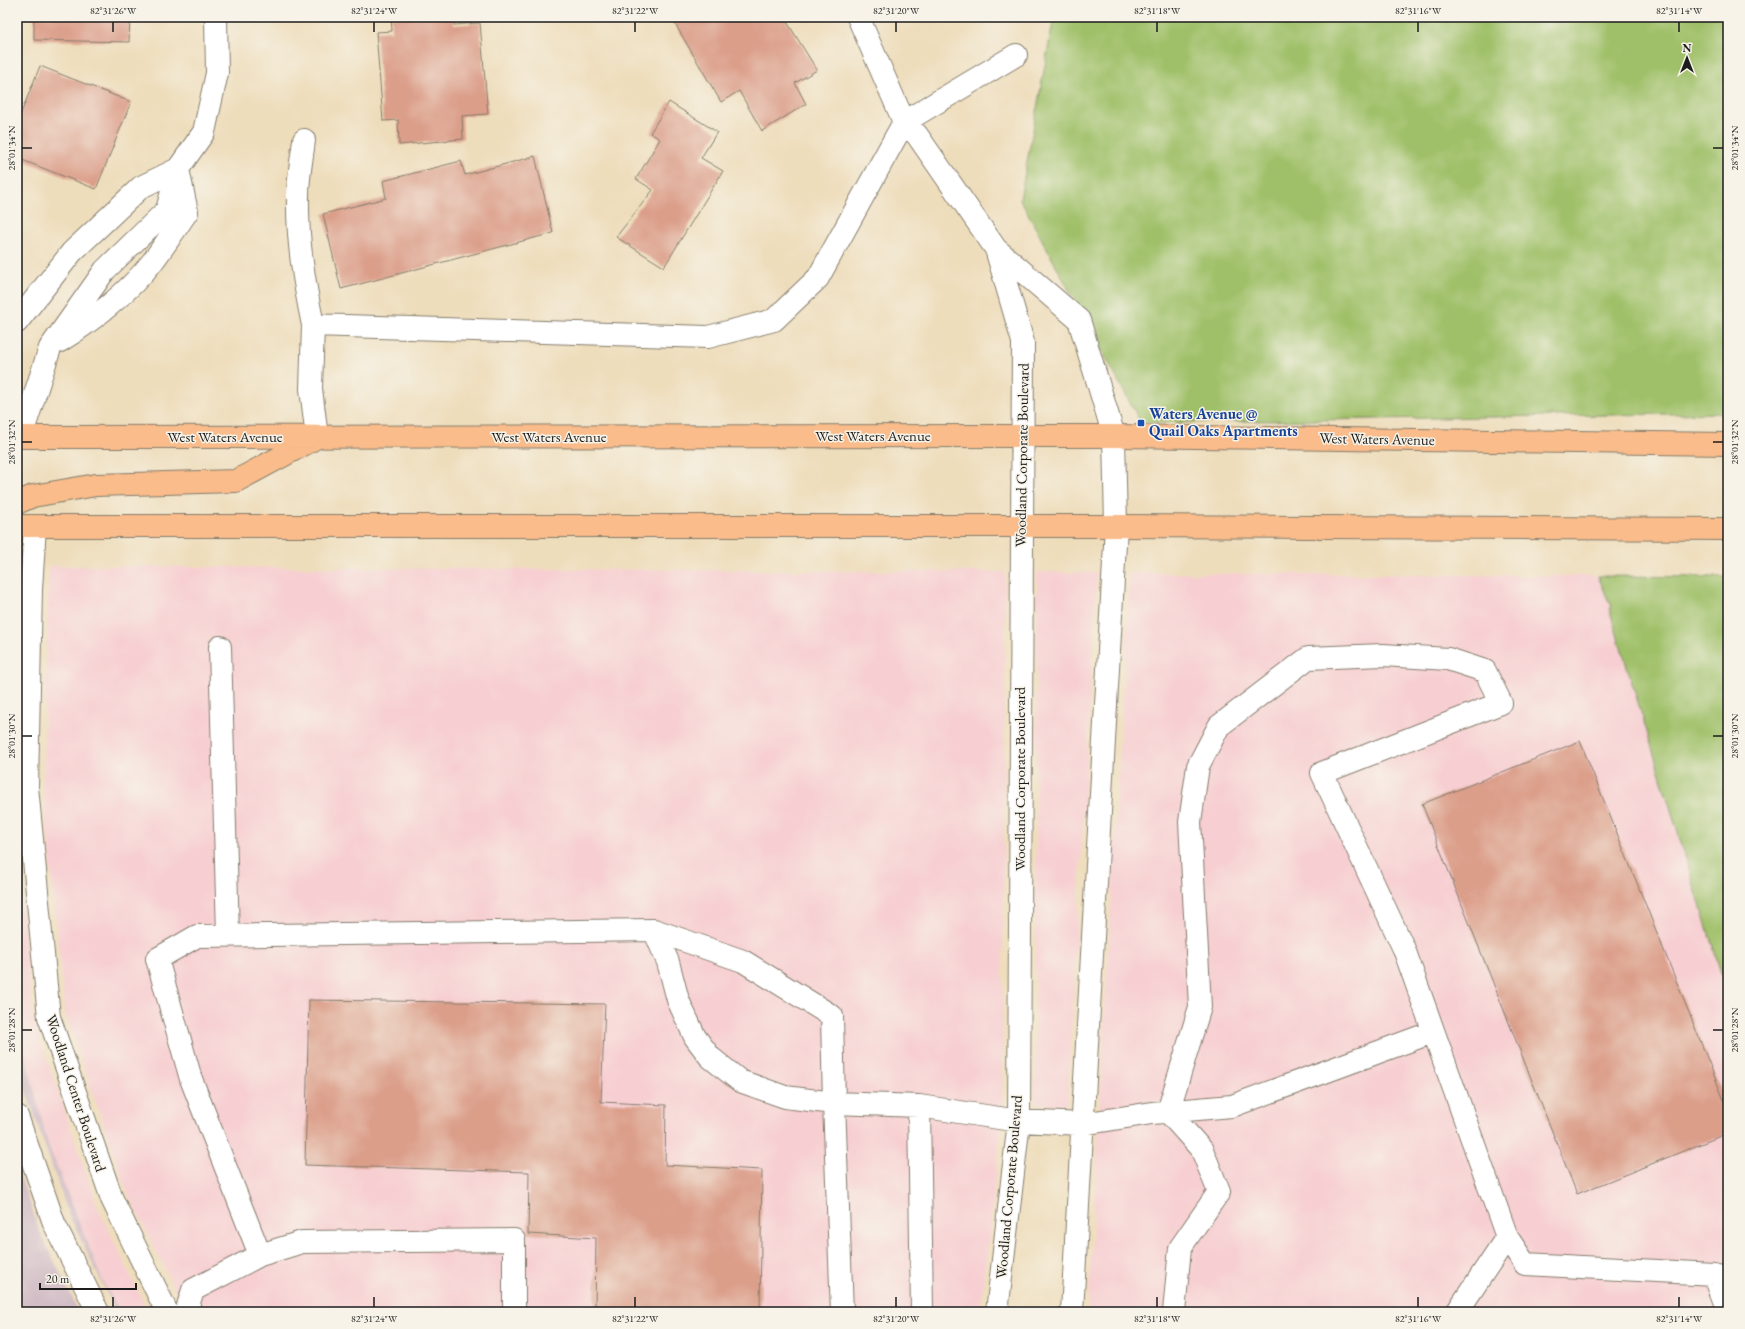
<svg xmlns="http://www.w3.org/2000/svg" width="1745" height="1329" font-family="'EB Garamond',serif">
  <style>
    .built { fill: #f7cfd2 }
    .industrial { fill: #d2bdc6 }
    .green { fill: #9fc068; stroke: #5e6e42 }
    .building { fill: #db9e89 }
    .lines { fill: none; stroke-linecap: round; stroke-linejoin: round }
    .minor-casing { stroke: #857c6c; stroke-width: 24 }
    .major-casing { stroke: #857c6c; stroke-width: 24 }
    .minor { stroke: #fff; stroke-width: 22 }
    .major { stroke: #f9bc8a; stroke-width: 22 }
    .ticks { fill: none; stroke: #1c1c1c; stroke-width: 1.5 }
    .transit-dot { fill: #1a4fb4; stroke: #f7f3e8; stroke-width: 1.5 }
    .labels { text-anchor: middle; stroke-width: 3; stroke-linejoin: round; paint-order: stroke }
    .transit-label { font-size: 15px; font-weight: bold; fill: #164399; stroke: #f7f3e8; text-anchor: start }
    .street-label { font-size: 15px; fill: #1c1c1c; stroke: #f7f3e8 }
    .neatline { fill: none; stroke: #1c1c1c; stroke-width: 1.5 }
    .ticks-label { font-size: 10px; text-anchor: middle; fill: #1c1c1c }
  </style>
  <rect width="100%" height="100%" fill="#f7f3e8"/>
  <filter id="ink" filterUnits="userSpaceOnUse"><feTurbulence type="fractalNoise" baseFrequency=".025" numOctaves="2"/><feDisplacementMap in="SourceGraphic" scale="8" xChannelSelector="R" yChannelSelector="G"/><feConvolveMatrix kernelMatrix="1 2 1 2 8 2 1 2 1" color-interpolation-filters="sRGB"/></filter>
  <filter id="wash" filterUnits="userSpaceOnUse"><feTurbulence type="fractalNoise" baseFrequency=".012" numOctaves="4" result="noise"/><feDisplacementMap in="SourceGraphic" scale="16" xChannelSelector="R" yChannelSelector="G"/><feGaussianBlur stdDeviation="0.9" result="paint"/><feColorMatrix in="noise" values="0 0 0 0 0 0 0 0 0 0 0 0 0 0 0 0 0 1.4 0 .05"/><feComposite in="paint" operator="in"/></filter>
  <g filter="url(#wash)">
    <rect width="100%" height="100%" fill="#edb"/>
    <path class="built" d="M49,566L1005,572L1002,1119L980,1312H186L127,1192L65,1013L43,787Z
      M1037,572L1097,573L1067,1105L1035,1103Z
      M1130,573L1598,576L1728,908V1312H1088Z
      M17,856L33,1019L98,1208L148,1312H120L103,1282L48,1144L17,1021Z"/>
    <path class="industrial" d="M17,1021L48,1144L103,1282L120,1312H116L69,1215L17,1066Z
      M17,1167L40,1232L79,1312H17Z"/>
    <path class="green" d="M1054,17H1728V413L1141,423L1020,199Z
      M1598,576L1728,577V996L1609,608L1611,607Z"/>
    <g id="blocks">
      <path class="building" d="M34,17H130L129,42L34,40Z
        M391,17H453L454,25L480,23L488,114L462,116L463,139L399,145L398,120L383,121L376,32L392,31Z
        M671,17H784L817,70L795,83L806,104L762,131L739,91L721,102Z
        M40,66L131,102L96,189L17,158V123Z
        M669,102L717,132L701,158L723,171L664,267L616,237L653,190L636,179L660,139L650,133Z
        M535,156L553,233L341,289L323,214L386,198L383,181L461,161L465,175Z
        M1580,741L1728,1110V1133L1577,1194L1422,804Z
        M309,1000L605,1004L601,1102L666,1105L665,1165L762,1170L760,1312H595L596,1238L528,1234L529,1172L305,1165Z"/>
    </g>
  </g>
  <g filter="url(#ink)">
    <use href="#blocks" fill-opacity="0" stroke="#857c6c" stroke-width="1"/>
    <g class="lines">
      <g class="minor-casing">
        <path id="minor" d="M858,17L904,122L917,135L996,249L1079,320L1114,436L1116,526L1072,1312
          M304,140C302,158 298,177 298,195C297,240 304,282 313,325
          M996,249L1023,342L1019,1121L997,1312
          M17,322L72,252L141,187L178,169
          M60,341C92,321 130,291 153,261C165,245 176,228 187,212L179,174
          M21,437L50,348L105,270L167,210L178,169L204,132L217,73L216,17
          M317,437L311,389L313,325L708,337L774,320L818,278L904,122L1016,55
          M35,526L31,589L27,787L49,1017L112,1199L167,1312
          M220,647L228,935
          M654,930L743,961L832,1016L834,1103L919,1106L1019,1121L1082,1124L1152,1113L1232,1106L1433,1032
          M919,1106L922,1312
          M17,1116L54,1223L98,1312
          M260,1255L302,1242L514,1240V1312
          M186,1312L193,1290L260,1255L191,1079L157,959L197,936L654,930L668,962L678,1000L695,1037L710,1057L740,1081L785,1097L834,1103L842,1312
          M1174,1312L1180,1248L1219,1192L1202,1150L1168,1112L1200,1007L1190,822L1198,766L1219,726L1308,658L1383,655L1448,659L1485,671L1501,703L1322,773L1404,949L1507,1237L1525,1264L1714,1274L1728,1311
          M1457,1312L1507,1237"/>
      </g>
      <g class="major-casing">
        <path id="major" d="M17,437L1114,436L1728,444
          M17,503L33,496L96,485L236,481L314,439
          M17,526H1116L1728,529"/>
      </g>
      <use href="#minor" class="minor"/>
      <use href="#major" class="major"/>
    </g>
  </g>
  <path class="ticks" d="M113,22V32M374,22V32M635,22V32M896,22V32M1157,22V32M1418,22V32M1679,22V32M22,148H32M1713,148H1723M22,442H32M1713,442H1723M22,736H32M1713,736H1723M22,1030H32M1713,1030H1723M113,1297V1307M374,1297V1307M635,1297V1307M896,1297V1307M1157,1297V1307M1418,1297V1307M1679,1297V1307"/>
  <rect class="transit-dot" x="1137" y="419" width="8" height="8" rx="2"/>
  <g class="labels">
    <g class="transit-label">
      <text x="1149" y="419">Waters Avenue @<tspan x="1149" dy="17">Quail Oaks Apartments</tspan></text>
    </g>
    <g class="street-label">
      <text x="873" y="441">West Waters Avenue</text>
      <text x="225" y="442">West Waters Avenue</text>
      <text x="549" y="442">West Waters Avenue</text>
      <text transform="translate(1377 439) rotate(1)" y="5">West Waters Avenue</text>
      <text transform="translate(1022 455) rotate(-89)" y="5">Woodland Corporate Boulevard</text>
      <text transform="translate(1020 779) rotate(-90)" y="5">Woodland Corporate Boulevard</text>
      <text transform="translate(76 1093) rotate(72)" y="5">Woodland Center Boulevard</text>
      <text transform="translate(1009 1187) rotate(-85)" y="5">Woodland Corporate Boulevard</text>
    </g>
  </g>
  <rect width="1745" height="1329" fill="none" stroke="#f7f3e8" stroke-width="44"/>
  <g transform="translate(1687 58)" stroke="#f7f3e8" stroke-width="3" paint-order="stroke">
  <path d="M0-3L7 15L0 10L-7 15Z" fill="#1c1c1c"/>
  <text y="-6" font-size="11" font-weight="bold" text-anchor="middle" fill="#1c1c1c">N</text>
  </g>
  <path d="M40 1283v6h96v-6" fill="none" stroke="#1c1c1c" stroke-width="2"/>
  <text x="46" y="1283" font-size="12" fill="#1c1c1c" stroke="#f7f3e8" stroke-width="3" paint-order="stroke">20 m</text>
  <rect x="22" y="22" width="1701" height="1285" class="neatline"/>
  <g class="ticks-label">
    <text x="113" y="14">82°31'26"W</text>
    <text x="374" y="14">82°31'24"W</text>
    <text x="635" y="14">82°31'22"W</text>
    <text x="896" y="14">82°31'20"W</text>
    <text x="1157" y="14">82°31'18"W</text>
    <text x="1418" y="14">82°31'16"W</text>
    <text x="1679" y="14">82°31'14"W</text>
    <text transform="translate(11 148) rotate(-90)" y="4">28°01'34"N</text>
    <text transform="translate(1734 148) rotate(-90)" y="4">28°01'34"N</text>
    <text transform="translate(11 442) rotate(-90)" y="4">28°01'32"N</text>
    <text transform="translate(1734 442) rotate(-90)" y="4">28°01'32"N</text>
    <text transform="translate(11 736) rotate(-90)" y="4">28°01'30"N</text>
    <text transform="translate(1734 736) rotate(-90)" y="4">28°01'30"N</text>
    <text transform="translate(11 1030) rotate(-90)" y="4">28°01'28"N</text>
    <text transform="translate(1734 1030) rotate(-90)" y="4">28°01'28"N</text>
    <text x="113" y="1322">82°31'26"W</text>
    <text x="374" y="1322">82°31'24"W</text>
    <text x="635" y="1322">82°31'22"W</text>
    <text x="896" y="1322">82°31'20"W</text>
    <text x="1157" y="1322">82°31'18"W</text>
    <text x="1418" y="1322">82°31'16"W</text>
    <text x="1679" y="1322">82°31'14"W</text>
  </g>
</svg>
